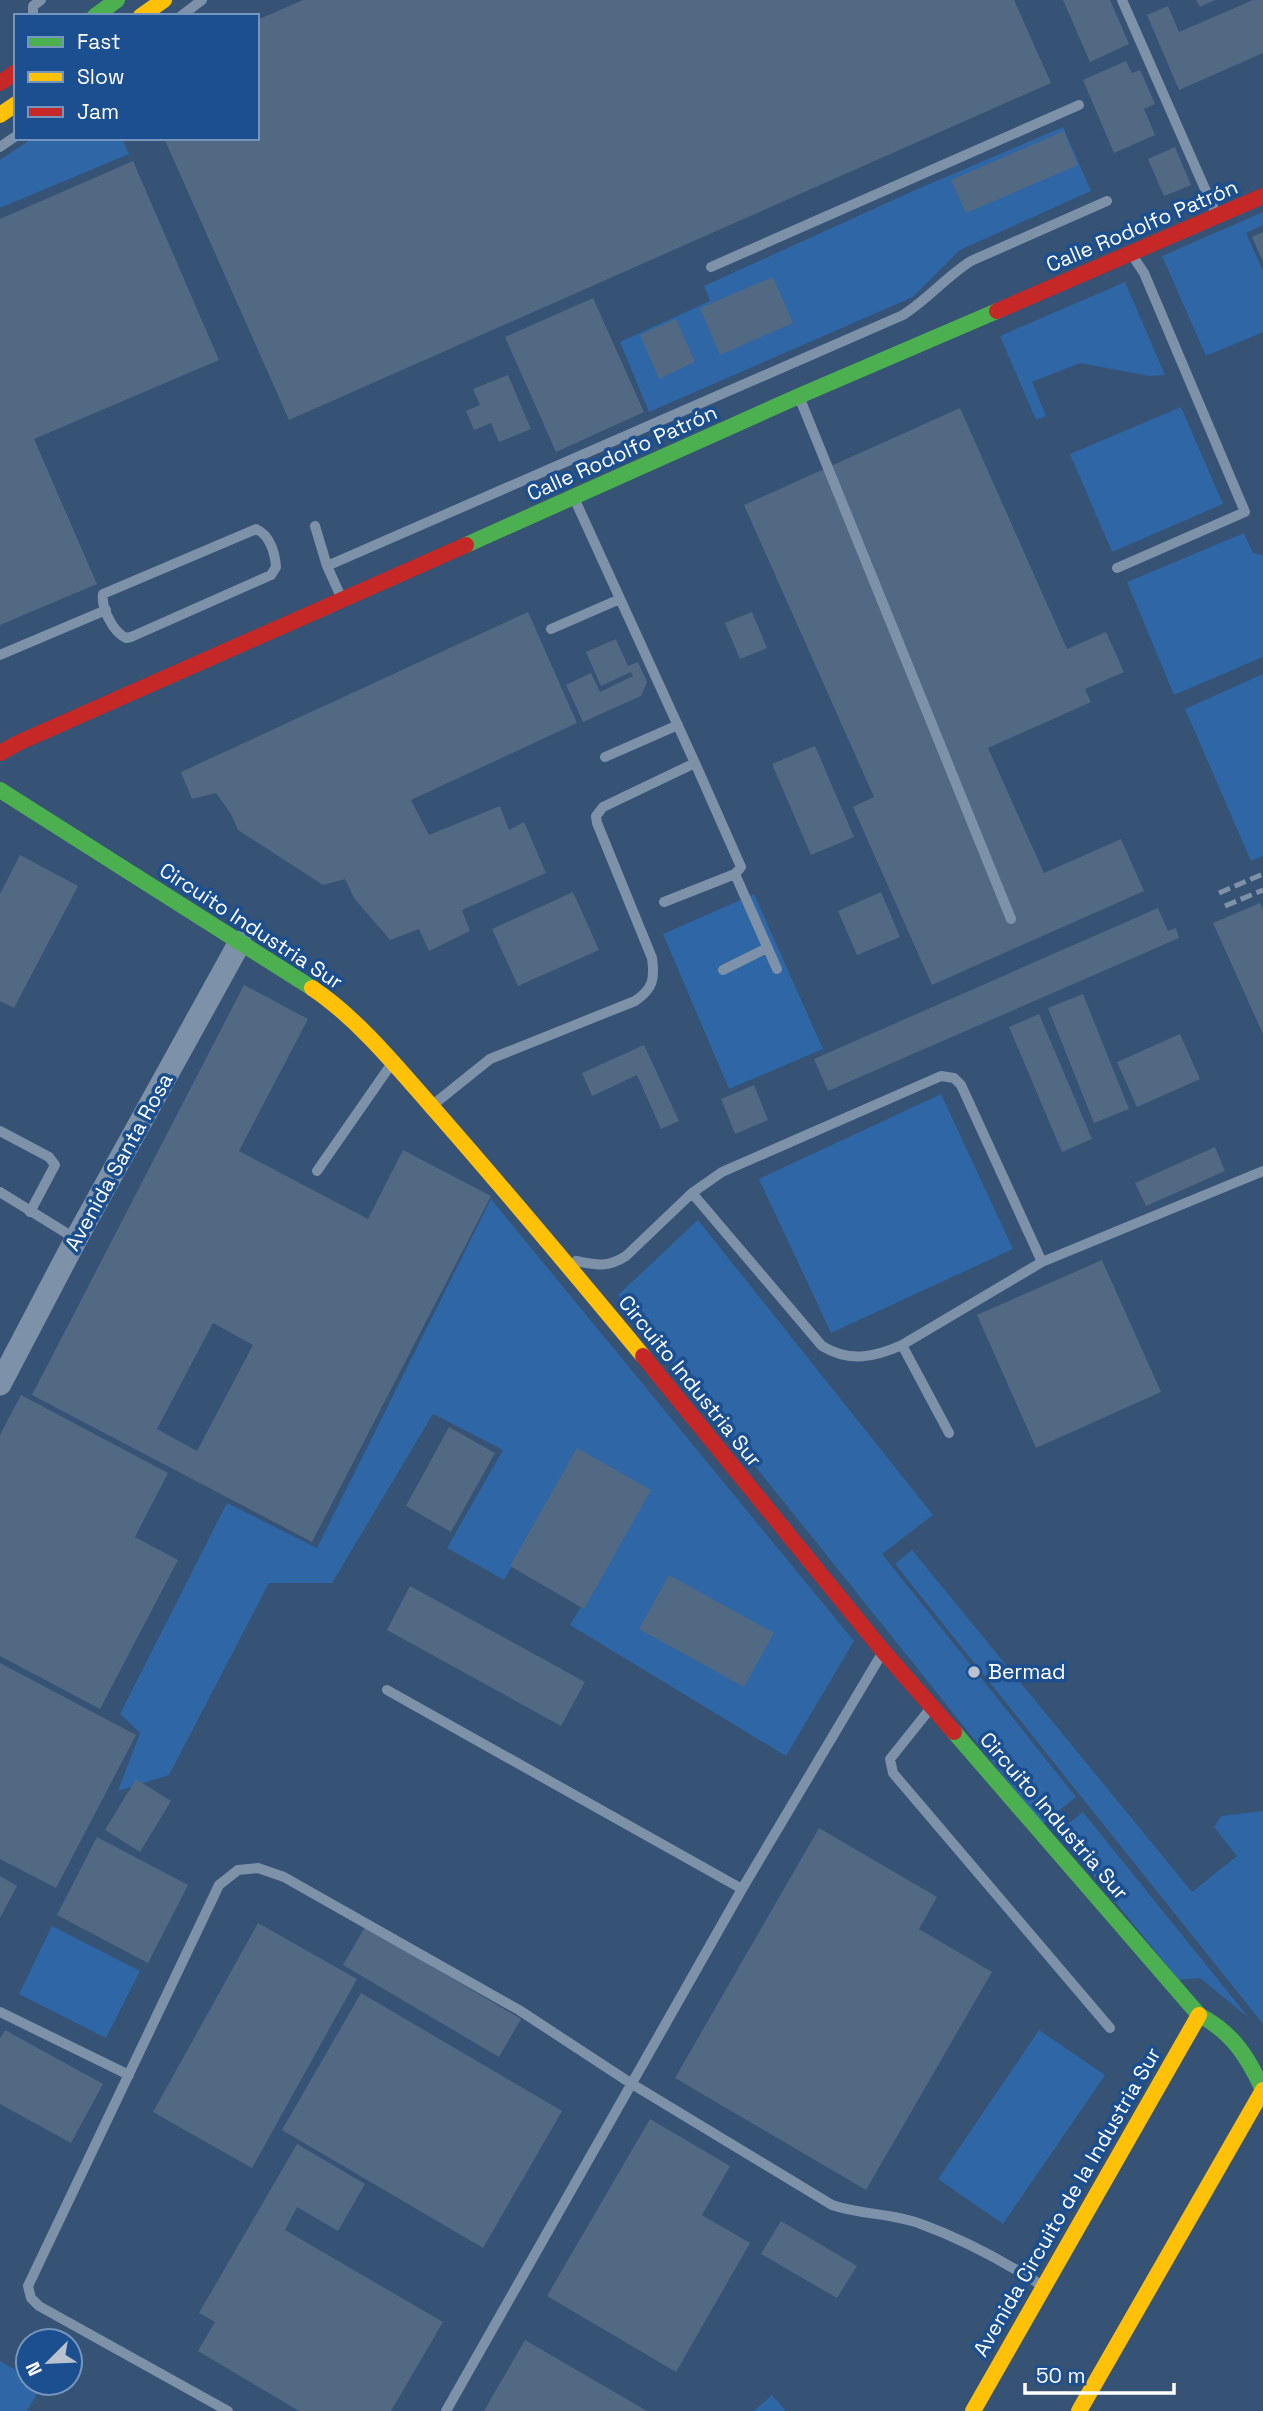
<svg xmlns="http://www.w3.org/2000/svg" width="1263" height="2411" font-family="'Space Grotesk',sans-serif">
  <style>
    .green { fill: #2f66a5 }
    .building { fill: #526984; fill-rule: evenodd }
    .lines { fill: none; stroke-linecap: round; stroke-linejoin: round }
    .lane { stroke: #7d92a8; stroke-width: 10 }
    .street { stroke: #7d92a8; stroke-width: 23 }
    .fast { stroke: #4caf50; stroke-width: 16 }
    .slow { stroke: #ffc107; stroke-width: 16 }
    .jam { stroke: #c62828; stroke-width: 16 }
    .rail { stroke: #7e92a7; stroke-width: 5; stroke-dasharray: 12 5; stroke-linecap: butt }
    .poi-dot { fill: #b9c2ce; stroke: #1b4f8f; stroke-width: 2.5 }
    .labels { text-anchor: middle; stroke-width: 7; stroke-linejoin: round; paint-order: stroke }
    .street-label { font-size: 21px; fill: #fff; stroke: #1b4f8f }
    .poi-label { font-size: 21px; fill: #fff; stroke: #1b4f8f; text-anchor: start }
  </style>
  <rect width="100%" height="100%" fill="#365274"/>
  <path class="green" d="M1063,127L1091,191L960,250L913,297L649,412L620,342L710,301L704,286L913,191Z
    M33,138H122L129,154L0,208V160Z
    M1263,212V225L1246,233L1263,271V332L1206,356L1162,256Z
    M1125,282L1165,375L1149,376L1080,363L1032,382L1046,416L1036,420L1000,336Z
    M1181,407L1223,504L1112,552L1070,454Z
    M1244,533L1253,553L1263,555V657L1174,695L1127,582Z
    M1263,674V856L1251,861L1185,709Z
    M754,894L823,1049L729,1089L663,934Z
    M941,1094L1013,1249L831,1333L759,1179Z
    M491,1199L854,1641L786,1756L570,1625L649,1493L579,1451L504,1580L447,1548L503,1450L433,1414L332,1583H269L169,1775L118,1791L140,1733L120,1714L227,1503L317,1548Z
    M698,1220L933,1515L882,1554L1076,1797L1042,1824L618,1295Z
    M912,1550L1192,1892L1237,1856L1214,1827L1221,1816L1263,1811V2024L895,1564Z
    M1083,1812L1249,2018L1200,1978L1179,1980L1058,1832Z
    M52,1926L140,1971L106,2038L19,1994Z
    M1039,2030L1105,2075L1003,2224L938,2179Z
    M0,2361L28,2377V2383L42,2385L27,2411H0Z
    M772,2395L786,2411H754Z"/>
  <path class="building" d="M303,0H1014L1051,83L289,420L164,138H257V20Z
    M1063,0H1110L1129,44L1090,62Z
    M1196,0H1215L1200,7Z
    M1253,0H1263V53L1179,90L1147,15L1168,6L1179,32Z
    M1126,61L1132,73L1140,70L1155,104L1144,109L1155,135L1114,153L1083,80Z
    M1064,131L1078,165L966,213L951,180Z
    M1175,147L1191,185L1164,196L1148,159Z
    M133,161L219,360L34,439L97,584L0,625V219Z
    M1263,232V262L1252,237Z
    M773,277L793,323L720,355L700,308Z
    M593,298L644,412L556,452L505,337Z
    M676,319L695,362L659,379L640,335Z
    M508,375L531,429L499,442L491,423L474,430L466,411L480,405L473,389Z
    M960,408L1067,649L1106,632L1124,672L1085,689L1091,702L988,748L1044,873L1121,839L1144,891L932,985L853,807L874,797L744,505Z
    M528,612L577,723L411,800L429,835L500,806L509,830L524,822L546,873L462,910L470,931L429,951L419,929L390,940L354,898L345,879L323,885L238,830L231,814L216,793L192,799L181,772Z
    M752,612L767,648L740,659L725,623Z
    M616,639L628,666L638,662L647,682L641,696L583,722L566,685L591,673L600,692L633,676L631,672L601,686L586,652Z
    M815,746L854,837L811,855L772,764Z
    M20,855L78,886L14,1008L0,1001V894Z
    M573,892L599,950L518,986L492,929Z
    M881,892L900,937L857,955L838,911Z
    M1260,903L1263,910V1034L1213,923Z
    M1158,908L1168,931L1176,928L1179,938L828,1091L814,1059Z
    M244,985L308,1019L239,1151L368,1219L403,1150L491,1196L312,1542L32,1395ZM213,1323L253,1345L197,1451L157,1429Z
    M1083,994L1129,1109L1094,1123L1048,1008Z
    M1039,1014L1092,1139L1062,1152L1009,1027Z
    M1180,1034L1200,1079L1137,1107L1117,1062Z
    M644,1045L679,1121L661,1129L637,1075L592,1096L582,1073Z
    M754,1085L768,1120L735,1134L721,1099Z
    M1215,1147L1225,1171L1146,1206L1135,1183Z
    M1102,1260L1161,1392L1036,1448L977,1315Z
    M21,1395L168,1473L135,1537L178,1560L100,1709L0,1656V1435Z
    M449,1427L495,1453L451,1532L406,1506Z
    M577,1448L651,1490L584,1609L510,1566Z
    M669,1575L774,1633L744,1687L639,1629Z
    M410,1586L585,1682L561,1726L387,1630Z
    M0,1663L136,1735L56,1888L0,1859Z
    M136,1779L171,1801L140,1852L105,1830Z
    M819,1828L937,1897L919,1929L992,1972L866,2190L675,2078Z
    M97,1837L188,1885L148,1963L57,1915Z
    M0,1876L17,1886L0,1918Z
    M258,1923L357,1979L252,2168L153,2112Z
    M365,1927L521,2019L499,2057L343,1965Z
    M361,1993L562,2111L483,2248L282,2130Z
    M5,2030L103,2084L71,2143L0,2104V2039Z
    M650,2119L730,2166L702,2215L750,2243L676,2372L547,2296Z
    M297,2144L365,2184L338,2231L297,2207L285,2230L443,2322L391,2411H299L198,2351L215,2322L199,2313Z
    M781,2221L857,2266L837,2298L761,2254Z
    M525,2340L647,2411H484Z"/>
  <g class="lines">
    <path class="lane" d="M1122,0L1216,214
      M33,16V6L41,0
      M181,16L202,0
      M0,147L16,136
      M711,267L1079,105
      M800,399L1011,919
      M315,526L327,566L342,599
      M256,529C270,535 275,553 276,567L271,575L131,637L126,638C113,632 101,608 103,594Z
      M327,566L903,315C928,299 947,276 971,261L1107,201
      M1117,568L1245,512L1144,273L1132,255
      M551,629L620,599
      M0,655L106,610
      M605,757L678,725
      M735,874L777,969
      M664,902L735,874L741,867L695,763
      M723,970L767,948
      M434,1104L490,1059L635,1001C653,989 655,979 652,958L597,823L596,816L603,807L695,763L575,500
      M0,1131L49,1157L55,1165L30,1212
      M317,1171L390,1066
      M0,1192L76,1239
      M576,1261C597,1265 607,1268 626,1256L692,1193L722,1172L941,1076L954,1078L961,1085L1042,1262L902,1345C875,1357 850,1363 822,1346L692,1193
      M1042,1262L1263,1171
      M902,1345L949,1433
      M387,1690L742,1889
      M930,1709L890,1759L893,1773L1110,2028
      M0,2012L129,2075
      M228,2411L39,2306L31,2298L28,2286L219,1885L238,1870L258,1868L284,1877L519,2010L632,2084L832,2205C861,2215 893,2213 921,2224C962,2239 1005,2262 1041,2285
      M446,2411L742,1889L881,1655"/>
    <path class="street" d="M0,1384L76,1239L240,942"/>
    <path class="fast" d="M95,16L117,0
      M466,545L799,396L997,311
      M0,790L312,988
      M954,1732L1199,2015C1232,2032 1248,2057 1263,2090"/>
    <path class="slow" d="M141,16L164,0
      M0,115L16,104
      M312,988C360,1020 402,1073 440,1116C509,1195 576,1275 643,1356
      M973,2411L1199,2015
      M1079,2411L1263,2090"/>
    <path class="jam" d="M0,83L16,72
      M997,311L1263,196
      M0,753L18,743L466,545
      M643,1356L883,1651L954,1732"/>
    <path class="rail" d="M1219,893L1263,874
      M1225,906L1263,890"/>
  </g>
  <circle class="poi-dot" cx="974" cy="1672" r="7"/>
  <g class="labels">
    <g class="street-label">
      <text transform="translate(1142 226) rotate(-23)" y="7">Calle Rodolfo Patrón</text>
      <text transform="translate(622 453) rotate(-24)" y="7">Calle Rodolfo Patrón</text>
      <text transform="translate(251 926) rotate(33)" y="7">Circuito Industria Sur</text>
      <text transform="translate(119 1162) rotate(-61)" y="7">Avenida Santa Rosa</text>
      <text transform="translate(690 1381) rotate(51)" y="7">Circuito Industria Sur</text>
      <text transform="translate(1054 1816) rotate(49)" y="7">Circuito Industria Sur</text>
      <text transform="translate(1067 2202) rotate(-60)" y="7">Avenida Circuito de la Industria Sur</text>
    </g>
    <g class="poi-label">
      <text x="988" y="1679">Bermad</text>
    </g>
  </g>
  <rect x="14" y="14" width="245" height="126" fill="#1b4f8f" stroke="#7695bc" stroke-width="2"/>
  <rect x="28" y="37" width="35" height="10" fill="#4caf50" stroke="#7695bc" stroke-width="2"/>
  <text x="77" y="49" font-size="21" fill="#ffffff">Fast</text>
  <rect x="28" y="72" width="35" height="10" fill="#ffc107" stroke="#7695bc" stroke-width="2"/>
  <text x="77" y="84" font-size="21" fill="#ffffff">Slow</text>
  <rect x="28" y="107" width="35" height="10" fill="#c62828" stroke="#7695bc" stroke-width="2"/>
  <text x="77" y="119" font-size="21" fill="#ffffff">Jam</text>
  <g transform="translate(49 2362) rotate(246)"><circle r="33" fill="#1b4f8f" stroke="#7695bc" stroke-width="2"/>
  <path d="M0-5L12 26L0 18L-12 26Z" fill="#b9c2ce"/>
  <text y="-10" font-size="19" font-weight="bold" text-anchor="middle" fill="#ffffff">N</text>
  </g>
  <path d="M1025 2383v10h149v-10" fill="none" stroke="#ffffff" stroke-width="3.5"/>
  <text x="1036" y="2383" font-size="21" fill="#ffffff" stroke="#1b4f8f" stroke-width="5" paint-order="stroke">50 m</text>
</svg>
